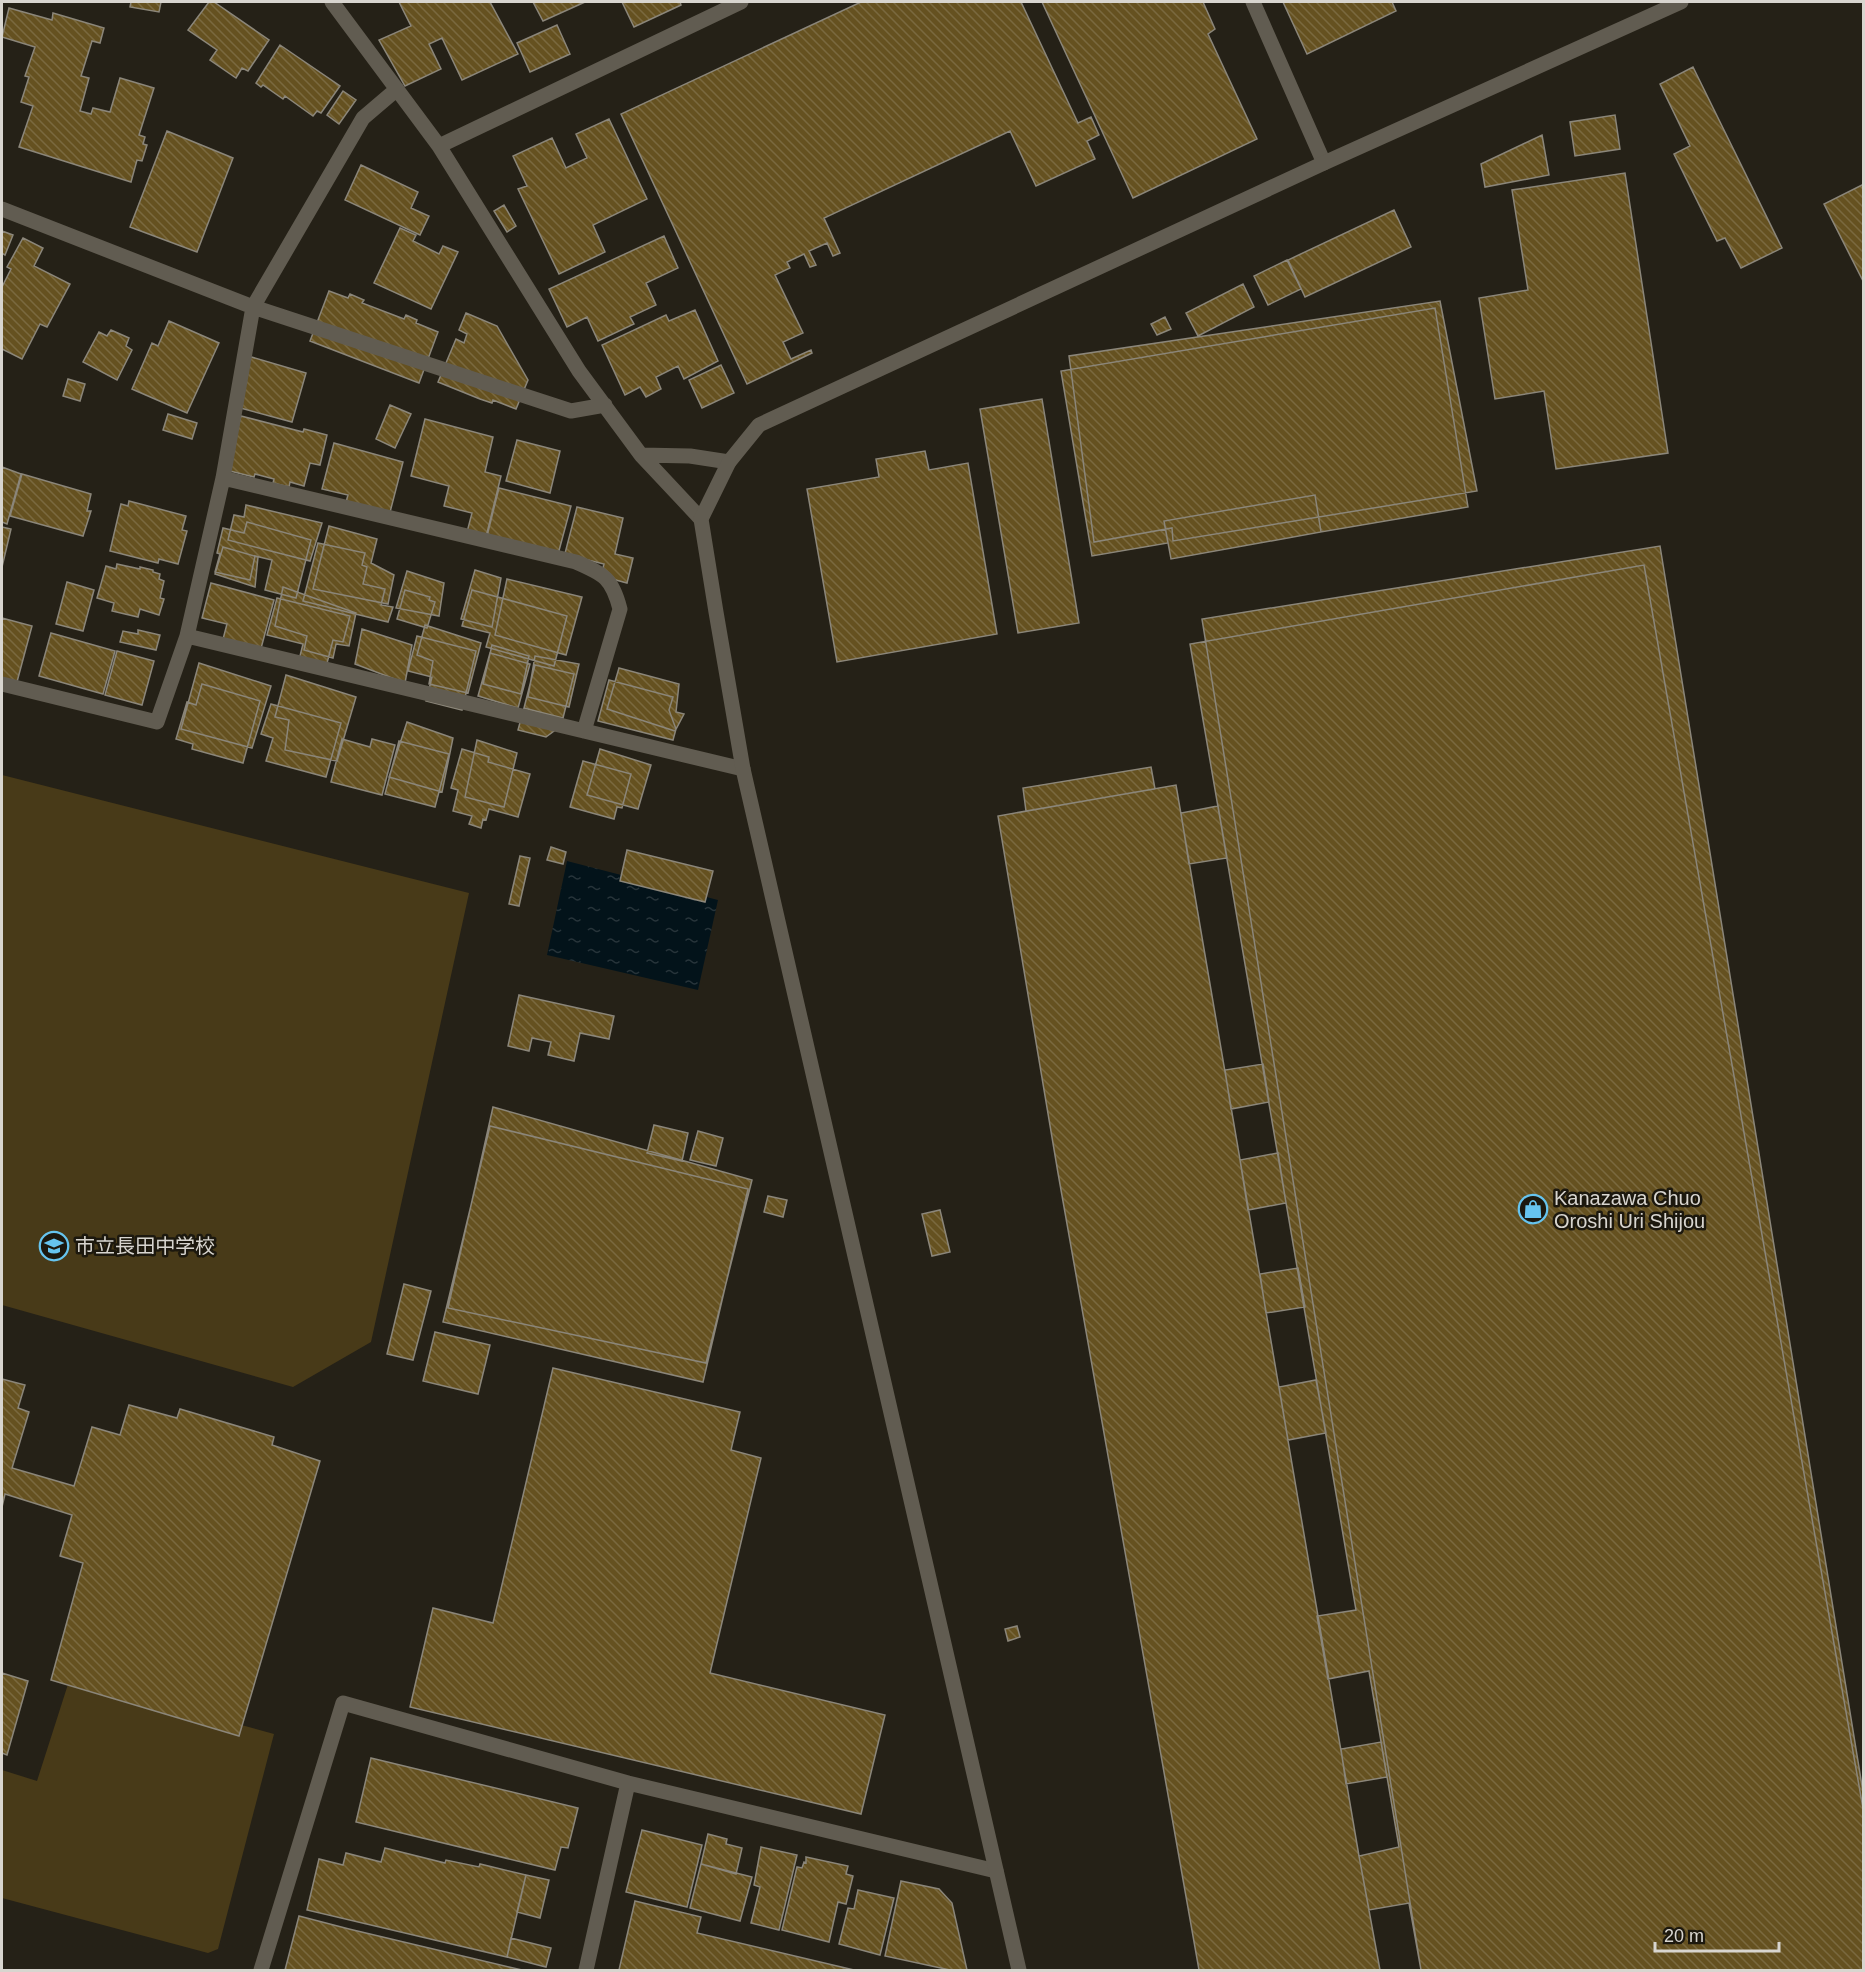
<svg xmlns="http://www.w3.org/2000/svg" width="1865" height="1972" font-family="Helvetica,'Noto Sans JP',sans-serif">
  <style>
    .park { fill: #483a18 }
    .water { fill: url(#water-ripples) }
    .building { fill: url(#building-back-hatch); stroke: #8b867a; stroke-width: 1.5 }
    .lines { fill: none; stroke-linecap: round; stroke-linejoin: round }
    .minor { stroke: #615c51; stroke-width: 15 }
    .tertiary { stroke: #615c51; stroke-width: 15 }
    .labels { text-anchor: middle; stroke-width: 5; stroke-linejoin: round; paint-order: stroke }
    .poi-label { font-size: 20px; fill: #d8d5cf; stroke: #1c180e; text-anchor: start }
  </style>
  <defs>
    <pattern id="water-ripples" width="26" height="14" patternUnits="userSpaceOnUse" patternTransform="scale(1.5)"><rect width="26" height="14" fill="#03131a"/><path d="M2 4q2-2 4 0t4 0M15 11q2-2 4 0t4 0" fill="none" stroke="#27343a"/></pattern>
    <pattern id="building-back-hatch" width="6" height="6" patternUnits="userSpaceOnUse" patternTransform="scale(1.5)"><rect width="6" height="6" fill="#655120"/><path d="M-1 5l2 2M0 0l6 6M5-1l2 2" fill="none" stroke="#7a693f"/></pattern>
  </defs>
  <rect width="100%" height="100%" fill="#252117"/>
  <path class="park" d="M2,775L469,893L371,1342L293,1387L2,1305Z
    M70,1678L274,1734L218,1949L208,1953L2,1898V1770L37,1781Z"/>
  <path class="water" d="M567,861L718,900L698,990L547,955Z"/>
  <path class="building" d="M131,2H161L159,12L130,7Z
    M209,2H214L269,40L248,71L242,68L236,78L210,60L217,50L188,30Z
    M399,2H490L518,54L462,80L442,38L429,44L441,69L405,86L379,40L411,26Z
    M533,2H585L543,21Z
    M622,2H680L681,5L634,27Z
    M861,2H1021L1078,123L1091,117L1099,135L1087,141L1095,159L1036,186L1010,131L824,218L840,253L833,256L827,243L809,251L816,265L810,267L804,254L787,262L790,268L775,275L803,333L783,342L791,359L811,350L812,353L747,384L621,114Z
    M1042,2H1203L1215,29L1208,34L1257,139L1133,198Z
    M1283,2H1392L1396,11L1307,54Z
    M1283,2H1392L1396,11L1307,54Z
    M9,8L52,20L53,13L104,28L100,43L92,41L81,76L89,78L80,111L91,114L93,108L110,112L120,78L154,88L139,135L145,137L143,144L147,145L142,161L137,160L131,182L19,147L33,106L21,102L29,77L25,76L35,47L2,37Z
    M557,25L570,54L530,72L517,43Z
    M280,45L340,86L321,113L317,111L313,116L285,96L283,99L263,85L261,87L256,83Z
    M1693,67L1782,248L1741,268L1725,238L1717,241L1674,154L1690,146L1660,84Z
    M343,91L356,100L339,124L327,115Z
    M1615,115L1620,149L1575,156L1570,122Z
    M609,119L647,199L593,225L605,252L559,274L518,189L527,186L513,156L552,138L566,168L587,158L576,134Z
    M167,131L233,158L197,252L130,227Z
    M1542,135L1549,175L1485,187L1481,164Z
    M361,165L418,192L411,208L429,216L420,235L345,200Z
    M1625,173L1668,453L1556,469L1544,391L1495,399L1479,298L1528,290L1512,190Z
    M1864,184V283L1824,204Z
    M504,205L516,226L507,232L494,211Z
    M1394,210L1411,247L1305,297L1288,260Z
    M400,228L416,235L413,241L439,254L443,246L458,252L431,309L374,283Z
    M2,231L13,235L5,255L2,253Z
    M664,236L678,268L646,283L656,305L630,317L634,324L598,341L587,317L567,327L549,289Z
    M23,238L43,248L34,266L70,284L47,327L40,324L22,359L2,349V287L11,269L7,267Z
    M1287,260L1301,289L1268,305L1254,276Z
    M1243,284L1254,307L1198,336L1186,313Z
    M329,291L348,298L350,294L364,300L362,303L404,319L406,315L417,320L416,323L438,332L419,383L310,341Z
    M1440,301L1477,491L1173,541L1172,528L1094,542L1069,356Z
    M1435,308L1468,507L1321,532L1315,495L1164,521L1168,543L1092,556L1061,371Z
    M695,310L718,361L684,379L678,366L656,377L661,389L646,397L640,387L625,395L602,345L666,315L669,321Z
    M466,313L497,326L528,380L516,409L493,400L492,403L480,399L438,382L456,339L464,343L467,334L459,330Z
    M1165,317L1171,329L1157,335L1151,324Z
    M169,321L219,343L187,413L132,389L152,343L158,346Z
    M111,330L129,338L126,346L132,350L117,380L83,362L99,332L107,336Z
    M248,356L306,373L292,422L233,406Z
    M721,365L734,393L702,408L689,380Z
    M68,379L85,384L80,401L63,396Z
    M1042,399L1079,623L1018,633L980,409Z
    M390,405L411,414L395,448L376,439Z
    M168,414L197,423L192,439L163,430Z
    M241,416L303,432L304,429L327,435L320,465L310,463L304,486L290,482L289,487L273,483L274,479L255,474L254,477L226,470Z
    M425,419L493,437L485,472L501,476L485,541L466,536L472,513L444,506L449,486L411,476Z
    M517,440L560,451L550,493L506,481Z
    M334,443L403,462L388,520L346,502L348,495L322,489Z
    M925,451L929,470L968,463L997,634L837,662L807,489L879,477L876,459Z
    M2,467L21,474L7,524L2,522Z
    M22,474L91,494L87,511H91L83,536L10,516Z
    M499,488L571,506L557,558L486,540Z
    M1315,495L1321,532L1171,559L1164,521Z
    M129,501L186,516L182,530L187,531L178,564L159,559L158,563L110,551L121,504L128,506Z
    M246,505L322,523L310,561L228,540L234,515L244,517Z
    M577,507L623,518L615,554L633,558L627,583L601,576L604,564L588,560L562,565Z
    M247,522L311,540L296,598L265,590L272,560L255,556L250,580L215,572L220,554L217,553L223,528L244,533Z
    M329,526L377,539L371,563L394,575L388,604L313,589Z
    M2,527L11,529L2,567Z
    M318,543L365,553L362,565L367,567L363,584L385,589L381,605L393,607L388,622L303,601Z
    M1660,546L1864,1798V1970H1421L1202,619Z
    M223,547L258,557L255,587L215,574Z
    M117,564L140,569V567L153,570V572L160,574L159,579L164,581L160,598L164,599L159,615L140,609L138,617L112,611L114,603L97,598L106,566L116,569Z
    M1644,565L1864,1814V1970H1421L1409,1903L1369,1910L1359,1856L1399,1847L1369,1671L1328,1679L1317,1616L1356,1610L1190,644Z
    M475,570L501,578L492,627L461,619Z
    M407,571L444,583L439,616L396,608Z
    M507,579L582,597L566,655L495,635Z
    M67,582L94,590L83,631L56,624Z
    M211,583L274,600L260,652L222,643L227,624L202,618Z
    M283,587L356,613L349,646L336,644L333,658L304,650L307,636L275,626Z
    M405,590L430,597L429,600L435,602L427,628L397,619Z
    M472,590L567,616L554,666L486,647L490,633L462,626Z
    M277,598L350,616L343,642L333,640L326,667L299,660L303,644L267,635Z
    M2,618L32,626L14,693L2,689Z
    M425,625L481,643L468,693L429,684L433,661L417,655Z
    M362,629L412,645L405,683L355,664Z
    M138,630L160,635L156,650L120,642L123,631L138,634Z
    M51,633L115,651L103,694L39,676Z
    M417,636L476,651L462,710L426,701L432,677L408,671Z
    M492,645L529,656L521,694L483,684Z
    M117,651L154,661L142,705L105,695Z
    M490,653L530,664L518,708L478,696Z
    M535,656L579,664L569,707L528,697Z
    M199,663L271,686L252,748L181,729Z
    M535,665L574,674L563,718L524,708Z
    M619,668L679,684L676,712L684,714L675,731L607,709Z
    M286,675L356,697L337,761L285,750L289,720L275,717Z
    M609,680L673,697L669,710L676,729L673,740L598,721Z
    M202,684L260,701L243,763L192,749L193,744L176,739L187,702L196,705Z
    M271,704L341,723L326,777L266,761L273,738L261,734Z
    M524,708L561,718L558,728L546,737L518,730Z
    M407,722L453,738L442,792L389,777Z
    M342,739L370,747L372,739L395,745L382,795L331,782Z
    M477,740L517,753L504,807L465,797Z
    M399,741L449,754L435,807L385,794Z
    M462,749L489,757L488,762L530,774L518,817L489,809L486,820L483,819L481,828L469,824L472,816L453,811L458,790L451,788Z
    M600,749L651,765L638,809L587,795Z
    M583,761L631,774L622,808L617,807L614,819L570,807Z
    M1151,767L1155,789L1026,811L1023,788Z
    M1176,785L1359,1856L1380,1970H1199L1058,1173L998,816Z
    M1218,806L1227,858L1189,864L1181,813Z
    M551,847L566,852L563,864L547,860Z
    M627,850L713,871L705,902L620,881Z
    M520,856L530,858L519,906L509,904Z
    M519,995L614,1016L609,1039L580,1033L574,1061L548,1055L551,1042L532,1038L529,1051L508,1046Z
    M1263,1064L1269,1102L1231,1109L1225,1070Z
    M493,1107L752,1180L706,1363L448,1308Z
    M654,1125L688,1133L682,1161L647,1153Z
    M490,1126L748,1189L703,1382L443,1322Z
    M698,1131L723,1138L716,1166L690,1160Z
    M1278,1153L1286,1203L1248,1210L1240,1160Z
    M768,1196L787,1200L783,1217L764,1212Z
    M940,1210L950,1252L932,1256L922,1214Z
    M1298,1268L1305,1307L1266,1313L1260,1274Z
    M404,1284L431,1291L413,1360L387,1354Z
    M435,1332L490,1345L478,1394L423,1381Z
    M553,1368L740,1412L731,1450L761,1458L710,1673L885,1715L861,1814L410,1707L433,1608L493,1623Z
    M2,1379L25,1385L18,1408L29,1412L12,1468L74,1486L92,1427L120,1435L129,1405L177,1418L180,1409L274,1437L272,1445L320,1461L239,1736L51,1680L83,1563L60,1556L72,1515L5,1494L2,1507Z
    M2,1379L25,1385L18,1408L29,1412L12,1468L74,1486L92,1427L120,1435L129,1405L177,1418L180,1409L274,1437L272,1445L320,1461L239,1736L51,1680L83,1563L60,1556L72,1515L5,1494L2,1507Z
    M1316,1380L1326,1433L1288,1440L1279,1387Z
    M1017,1626L1020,1637L1008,1641L1005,1629Z
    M2,1673L28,1681L7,1755L2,1753Z
    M2,1673L28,1681L7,1755L2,1753Z
    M1381,1742L1387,1777L1346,1784L1341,1749Z
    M371,1758L578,1808L568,1848L561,1847L555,1870L356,1822Z
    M642,1830L702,1845L687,1907L626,1892Z
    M708,1834L727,1839L726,1844L742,1848L736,1874L701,1864Z
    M761,1847L797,1855L779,1930L751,1923L760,1887L754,1885Z
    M385,1848L445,1863L446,1860L479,1867L480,1864L526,1875L507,1957L307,1910L319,1859L343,1865L346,1853L381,1862Z
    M806,1857L848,1866L846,1874L853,1876L846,1904L838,1902L829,1942L782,1930L797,1867L802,1868L804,1862L806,1863Z
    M701,1864L752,1877L740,1921L690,1908Z
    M526,1875L549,1880L540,1918L517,1912Z
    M901,1881L939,1889L952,1903L967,1970H950L885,1956Z
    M858,1890L894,1898L880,1955L839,1944L848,1908L854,1909Z
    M635,1901L701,1917L697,1933L854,1970H619Z
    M299,1916L349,1929L522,1970H285Z
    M511,1938L551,1948L546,1967L507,1957Z"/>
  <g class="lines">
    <path class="minor" d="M332,2L439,146L579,371L641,455L701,519
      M1253,2L1324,163
      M439,146L741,2
      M2,209L253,307L571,411L605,405
      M641,455L690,456L729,462
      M223,478L576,562C604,574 612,578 620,609L584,731
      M187,636L223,478L253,307L363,118L397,89
      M2,684L157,722L187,636L743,769
      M261,1970L343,1703L628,1783L996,1871
      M586,1970L628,1783"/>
    <path class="tertiary" d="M1019,1970L743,769L716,612L701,519L729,462L759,425L1324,163L1681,2"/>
  </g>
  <defs>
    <g id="shop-ring" transform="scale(1.5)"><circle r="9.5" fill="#1c180e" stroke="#66c4ef" stroke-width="1.5"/><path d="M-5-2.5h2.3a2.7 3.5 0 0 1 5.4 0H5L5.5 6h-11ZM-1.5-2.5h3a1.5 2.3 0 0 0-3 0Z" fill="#66c4ef"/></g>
    <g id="school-ring" transform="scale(1.5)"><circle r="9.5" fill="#1c180e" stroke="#66c4ef" stroke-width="1.5"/><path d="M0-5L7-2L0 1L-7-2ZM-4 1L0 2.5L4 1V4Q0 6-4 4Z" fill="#66c4ef"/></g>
  </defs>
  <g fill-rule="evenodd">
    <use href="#shop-ring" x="1533" y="1209"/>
    <use href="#school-ring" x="54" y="1246"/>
  </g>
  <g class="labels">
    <g class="poi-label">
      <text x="1554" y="1205">Kanazawa Chuo<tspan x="1554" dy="23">Oroshi Uri Shijou</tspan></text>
      <text x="75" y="1253">市立長田中学校</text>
    </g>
  </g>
  <rect width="1865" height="1972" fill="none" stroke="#d8d5cf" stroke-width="6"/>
  <path d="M1655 1942v9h124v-9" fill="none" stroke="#d8d5cf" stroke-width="3"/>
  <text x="1664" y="1942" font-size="18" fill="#d8d5cf" stroke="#1c180e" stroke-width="4.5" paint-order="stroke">20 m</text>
</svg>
